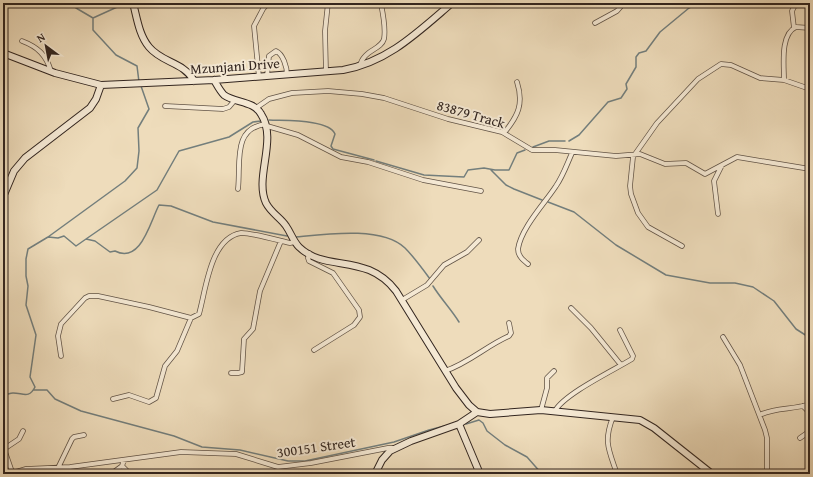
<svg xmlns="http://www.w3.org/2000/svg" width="813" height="477" font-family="'Gentium Book Plus',serif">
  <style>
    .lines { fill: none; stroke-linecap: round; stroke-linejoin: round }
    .stream { stroke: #737e7c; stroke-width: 1.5 }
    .street-casing { stroke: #615346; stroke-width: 5.5 }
    .secondary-casing { stroke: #32251f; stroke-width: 8 }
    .street { stroke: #f4e8d3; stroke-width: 4 }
    .secondary { stroke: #f4e8d3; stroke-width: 6 }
    .labels { text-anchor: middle; stroke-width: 4; stroke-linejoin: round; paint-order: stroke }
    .street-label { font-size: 14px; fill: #32251f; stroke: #f4e8d3 }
  </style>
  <rect width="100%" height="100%" fill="#eedcbb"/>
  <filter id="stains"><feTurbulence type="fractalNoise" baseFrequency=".005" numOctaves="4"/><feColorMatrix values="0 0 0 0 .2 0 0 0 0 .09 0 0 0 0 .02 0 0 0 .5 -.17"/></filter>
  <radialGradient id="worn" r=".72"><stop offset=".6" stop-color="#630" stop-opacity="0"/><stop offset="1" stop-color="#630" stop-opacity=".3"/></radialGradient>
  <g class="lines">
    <path class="stream" d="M73,3L76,8L93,18V30L116,55L137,66L139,82
      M688,3L689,8
      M93,18L126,3
      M269,120C285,121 329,119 335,134L331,146L333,149L374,160
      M569,141L579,135L608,102L621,98L627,89L626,84L636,67V57L639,53L646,51L660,32L689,8L698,3
      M533,147L549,141H565
      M376,161L424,175L464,177L468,170L484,168L495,170H509L517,153L525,150
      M491,170L506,185L514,189L542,200
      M548,202L574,212L616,245L666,275L710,283H735L753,287L774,301L796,329L810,338
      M48,237L125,181L137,168L139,151L138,128L149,109L141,86
      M296,237C326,234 382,226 405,248C414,257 422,268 430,279
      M86,239L157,190L179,151L229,137L253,122L261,121
      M433,286C441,299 451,309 459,322
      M34,390H47L55,399L81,411L174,436L202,447L240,450L288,461H305L394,442L429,430L452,424
      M3,395C6,395 10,393 13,393C23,393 29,399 35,387L30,377L36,335L26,305L28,286L26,276V259L28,249L48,237L58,238L64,236L76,246L86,239L95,241L110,252L115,251C141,264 150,222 159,205L171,206L213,222L287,236
      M466,424L479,420L483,423L487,431L505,445L527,457L542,474"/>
    <g class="street-casing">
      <path id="street" d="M595,23L617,11L624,3
        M794,28L792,11L796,3
        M22,41C38,47 46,55 51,71
        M360,66C363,50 381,50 384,39C386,28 383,14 381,4
        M326,72L325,31L328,3
        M267,76L269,56L276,51C283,54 287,67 287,75
        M259,77L254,26L263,9L268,3
        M784,80C784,65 780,34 796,27L810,28
        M165,106L223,109L229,107L235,100
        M256,108L269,99L292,93L328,91L362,94L384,98L448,119L502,132L532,150H555L616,156L640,154L665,164L686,163L705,174L737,157L810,169
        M267,126L298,135L341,157L368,162L423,180L481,191
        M504,133C518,116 524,104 517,82
        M238,189C241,163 232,128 266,124
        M718,214L714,181L722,165
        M682,246L648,227L638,213L631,194L630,186L633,157L657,123L698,79L721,64L731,65L760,78L784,80L810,89
        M309,253L308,258L309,261L333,273L359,310L360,317L354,325L314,350
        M528,264C523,260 518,256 518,249C521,228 545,203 556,186C563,176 567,164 572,153
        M402,300L427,285L444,265L467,252L479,240
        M571,308L591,328L621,365
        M723,337L740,365L765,430L767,438V474
        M61,356L58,336L61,324L85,298L89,296H98L149,307L191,318L199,314C206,290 210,238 241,233C248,232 281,241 290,243L295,242
        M445,371C469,363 486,346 509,336L511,333L509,323
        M231,373H238L242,372L244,339L253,329L260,291L281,241
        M113,399L129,395L149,402L156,398L165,366L177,351L191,318
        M803,406L810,413
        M541,410L547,388V378L554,371
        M555,411C564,394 614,370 632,359L633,356L620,330
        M760,415C775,407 793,410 810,404
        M613,417C603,442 609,450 617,474
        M800,438L810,431
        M122,466L130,474
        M58,468L72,439L74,437L84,435
        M12,472L4,449L19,439L23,431
        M9,474L26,469L70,467L181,452L236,454L278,467L311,463L388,448H394
        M111,474L122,466L124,460
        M698,474L709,472"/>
    </g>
    <g class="secondary-casing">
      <path id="secondary" d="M133,3C137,18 139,35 149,47C162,63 184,62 194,81
        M3,53L55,73L101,85L214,80L343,70C388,62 418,32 452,3
        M214,80C217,85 220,91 224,95C235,103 254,101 261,114C278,140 254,177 266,203C271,213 281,218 286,226C291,233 293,241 299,247C326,273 366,252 396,291L456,388L469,405L477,412L490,414L541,410L640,420L654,428L712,474
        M3,197L14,171L25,158L90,108L96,99L101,85
        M459,424L480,474
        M375,474L382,460L390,451L411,441L459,424L477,412"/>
    </g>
    <use href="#street" class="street"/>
    <use href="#secondary" class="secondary"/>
  </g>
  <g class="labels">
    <g class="street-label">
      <text transform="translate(235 66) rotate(-4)" y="5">Mzunjani Drive</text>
      <text transform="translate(471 114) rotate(16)" y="5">83879 Track</text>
      <text transform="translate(316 447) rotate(-8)" y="5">300151 Street</text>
    </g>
  </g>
  <rect width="813" height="477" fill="none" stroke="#eedcbb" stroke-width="16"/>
  <rect x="4" y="4" width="805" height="469" fill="none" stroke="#32251f" stroke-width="2"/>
  <rect x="8" y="8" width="797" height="461" fill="none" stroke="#32251f"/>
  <g transform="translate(46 46) rotate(328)" stroke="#f4e8d3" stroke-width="3" paint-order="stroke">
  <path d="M0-3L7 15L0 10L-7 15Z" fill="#32251f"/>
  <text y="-6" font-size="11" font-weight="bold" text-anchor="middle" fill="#32251f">N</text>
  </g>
  <rect width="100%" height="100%" filter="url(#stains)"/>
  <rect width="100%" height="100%" fill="url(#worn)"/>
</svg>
